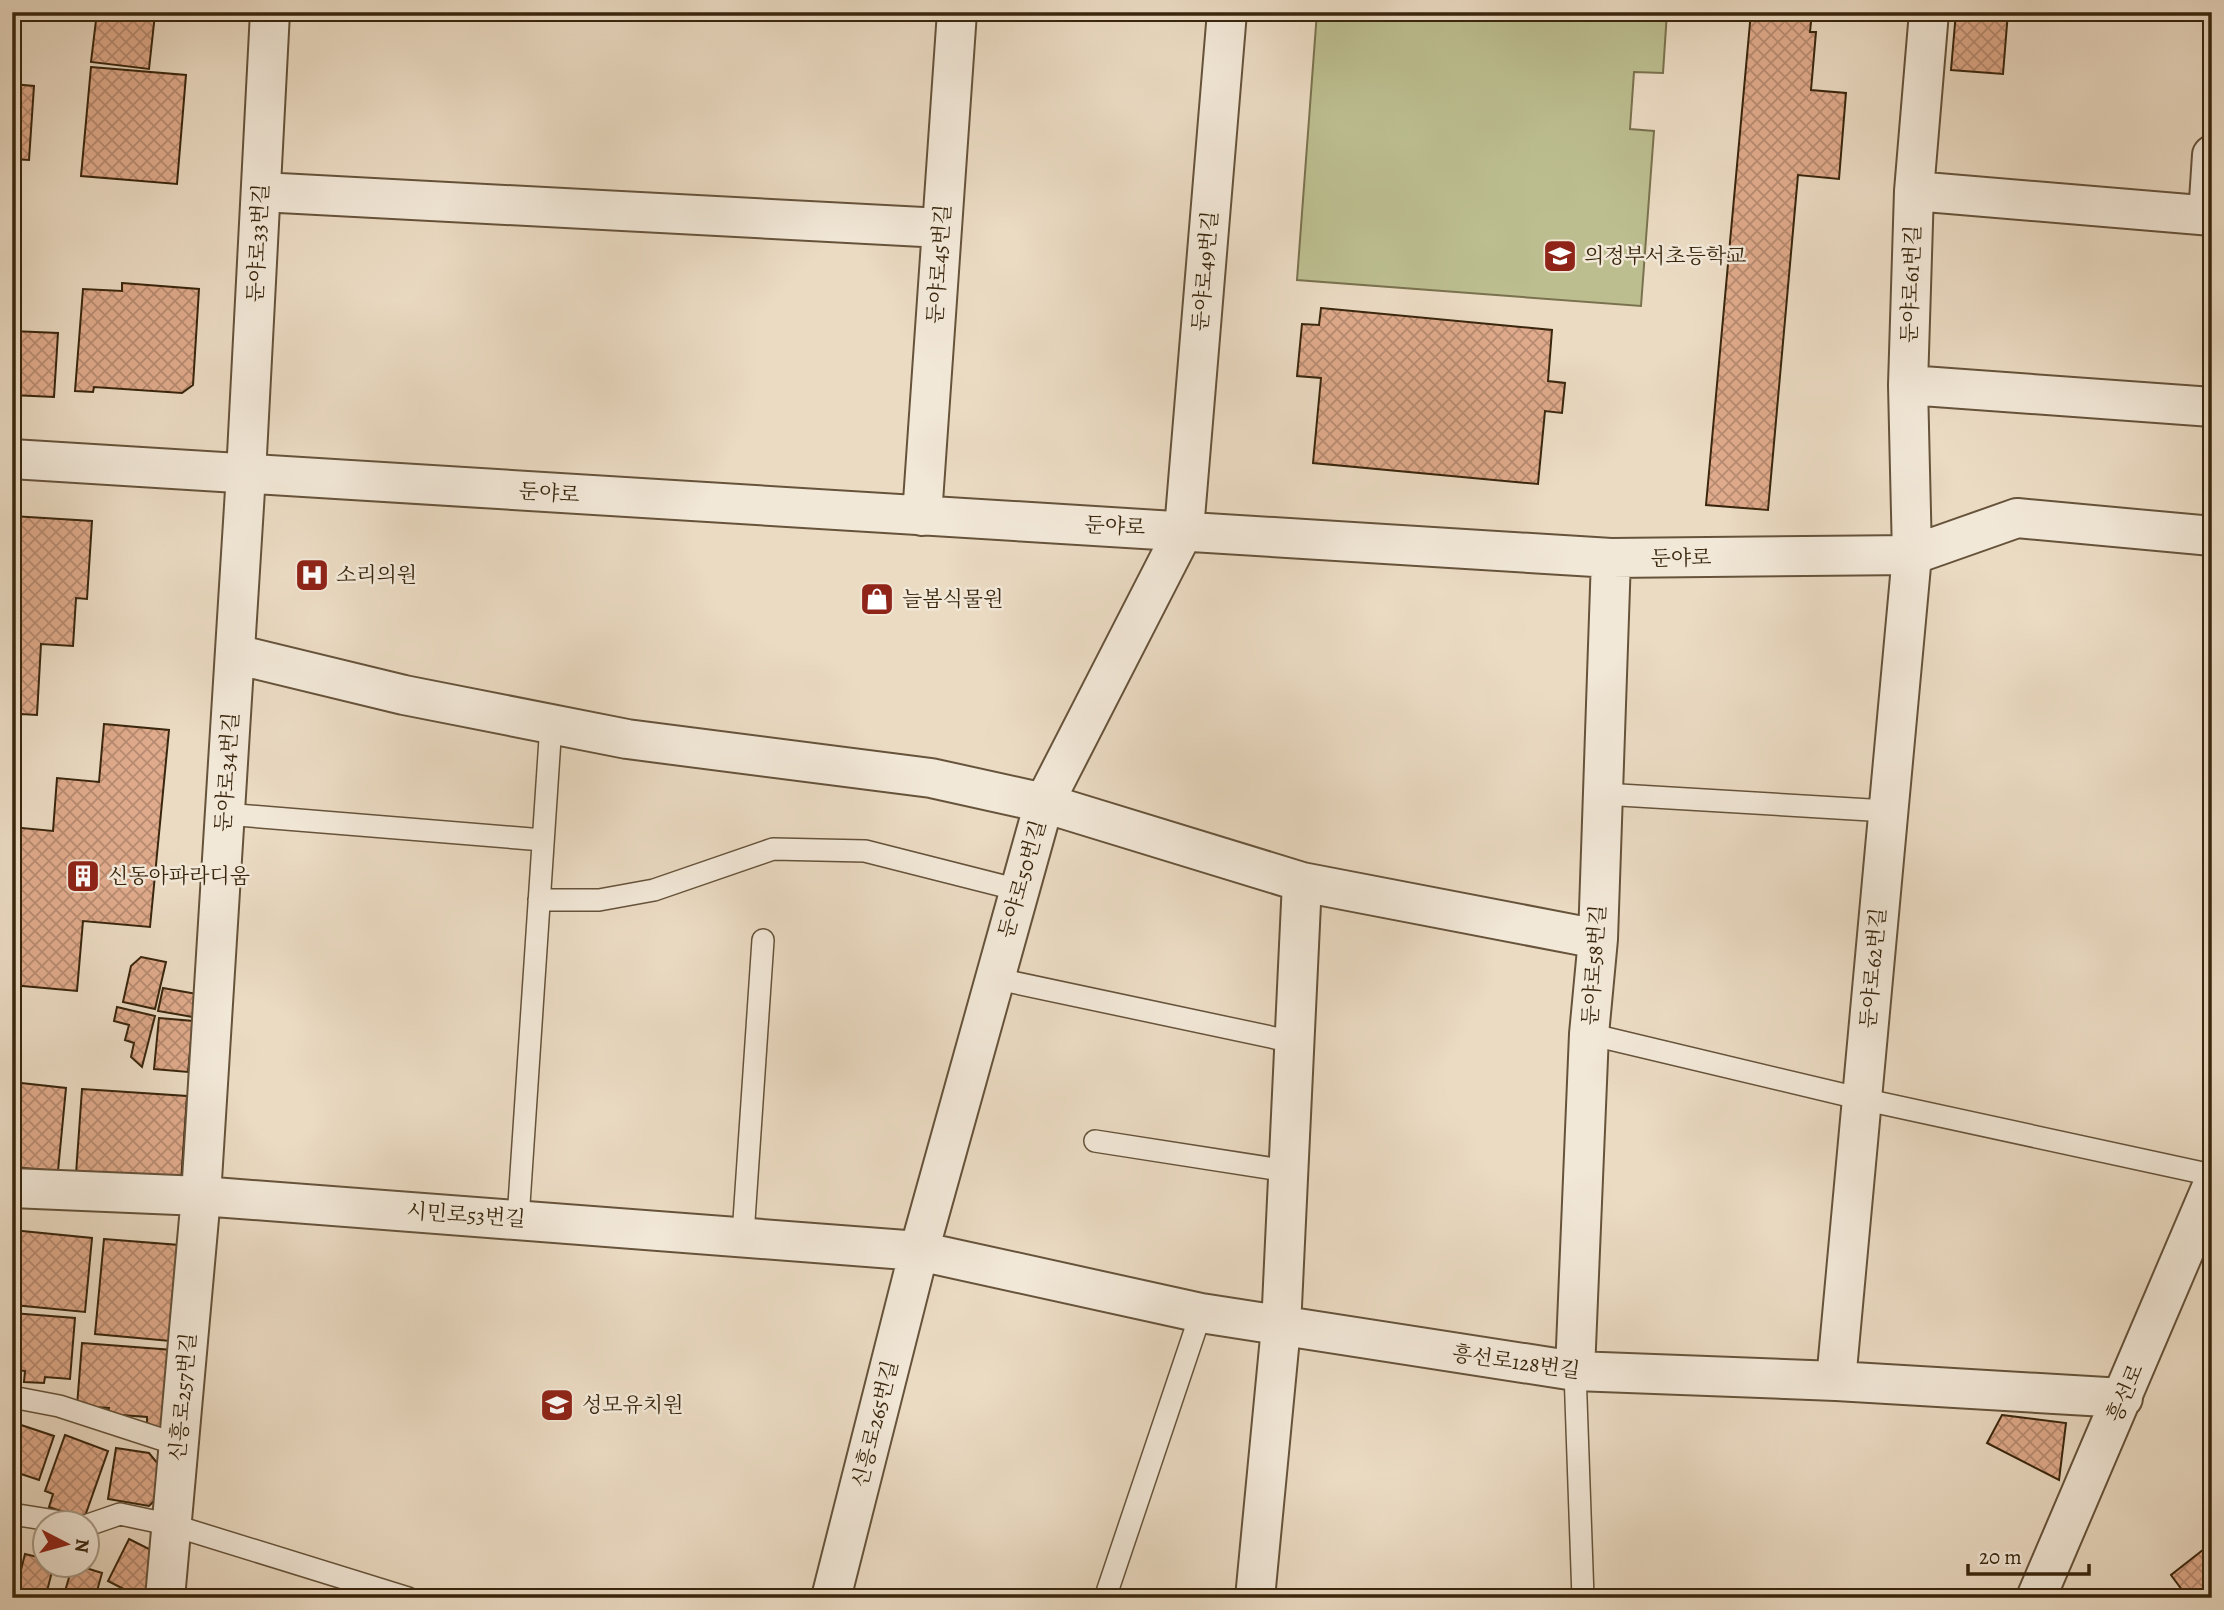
<svg xmlns="http://www.w3.org/2000/svg" width="2224" height="1610" font-family="Alegreya,'Noto Serif KR',serif">
  <style>
    .garden { fill: #bcbe90; stroke: #7a724e; stroke-width: 2 }
    .building { fill: url(#building-cross-hatch); stroke: #39260d; stroke-width: 2 }
    .lines { fill: none; stroke-linecap: round; stroke-linejoin: round }
    .service-casing { stroke: #66533a; stroke-width: 24 }
    .minor-casing { stroke: #66533a; stroke-width: 42 }
    .service { stroke: #f2e8d8; stroke-width: 21 }
    .minor { stroke: #f2e8d8; stroke-width: 38 }
    .labels { text-anchor: middle; stroke-width: 5; stroke-linejoin: round; paint-order: stroke }
    .street-label { font-size: 21px; fill: #39260d; stroke: #f2e8d8 }
    .poi-label { font-size: 21px; fill: #39260d; stroke: #f2e8d8; text-anchor: start }
  </style>
  <defs>
    <pattern id="building-cross-hatch" width="8" height="8" patternUnits="userSpaceOnUse" patternTransform="scale(1.75)"><rect width="8" height="8" fill="#e0ab8c"/><path d="M0 0l8 8M0 8l8-8" fill="none" stroke="#b78b71"/></pattern>
  </defs>
  <rect width="100%" height="100%" fill="#ebdbc3"/>
  <filter id="stains"><feTurbulence type="fractalNoise" baseFrequency=".00286" numOctaves="4"/><feColorMatrix values="0 0 0 0 .2 0 0 0 0 .09 0 0 0 0 .02 0 0 0 .5 -.17"/></filter>
  <radialGradient id="worn" r=".72"><stop offset=".6" stop-color="#630" stop-opacity="0"/><stop offset="1" stop-color="#630" stop-opacity=".3"/></radialGradient>
  <path class="garden" d="M1317,12H1667L1663,73L1634,72L1630,129L1654,131L1641,306L1297,280Z"/>
  <path class="building" d="M97,12L155,14L149,69L91,62Z
    M1751,12H1812L1810,32H1816L1811,90L1846,93L1839,179L1798,175L1768,510L1706,505Z
    M1956,12H2008L2003,74L1951,70Z
    M91,67L186,75L177,184L81,176Z
    M12,84L34,86L29,160L12,159Z
    M12,184H17L12,260Z
    M122,283L199,289L193,385L182,393L94,387L93,392L75,391L83,289L122,291Z
    M1321,308L1552,330L1548,381L1565,383L1562,413L1545,411L1538,484L1313,463L1321,378L1297,376L1302,324L1319,325Z
    M12,331L58,333L54,397L12,395Z
    M12,516L92,521L87,599L76,598L73,646L41,644L37,715L21,714V725L12,729Z
    M104,724L169,730L150,927L83,921L77,991L12,985V827L53,831L57,778L99,782Z
    M141,957L166,962L155,1009L123,1002L131,966Z
    M163,988L197,994L193,1017L158,1011Z
    M117,1007L155,1016L142,1067L131,1057L134,1043L125,1040L129,1025L114,1021Z
    M159,1018L193,1021L188,1072L154,1069Z
    M12,1082L66,1088L58,1171L12,1167Z
    M82,1089L187,1096L181,1182L76,1174Z
    M12,1230L92,1238L85,1312L14,1305Z
    M104,1239L179,1245L170,1341L95,1334Z
    M12,1313L75,1318L70,1379L45,1377L44,1383L24,1382L25,1371L12,1369Z
    M82,1343L173,1350L167,1429L147,1427V1417L108,1414L109,1408L77,1406Z
    M2002,1415L2066,1423L2059,1480L1987,1443Z
    M12,1422L54,1436L39,1480L12,1471Z
    M65,1435L108,1451L84,1519L49,1507L53,1494L45,1491Z
    M116,1448L149,1453L163,1470L161,1494L149,1506L108,1499Z
    M129,1539L161,1555L154,1598H141L108,1581Z
    M2204,1549L2212,1557V1598H2188L2171,1575Z
    M25,1554L46,1559V1564H54L47,1591L61,1594L60,1598H14Z
    M73,1564L102,1573L95,1598H63Z"/>
  <g class="lines">
    <g class="service-casing">
      <path id="service" d="M1603,794L1887,811
        M225,814L543,840
        M539,900H599L654,890L773,849L865,851L1019,890
        M993,978L1294,1042
        M1589,1034L1862,1099L2212,1175
        M1095,1141L1288,1171
        M518,1219L551,724
        M743,1235L763,940
        M1575,1371L1583,1598
        M12,1397L59,1406L179,1445
        M12,1514L62,1522
        M88,1525L120,1514L172,1525L408,1598
        M1105,1598L1201,1313"/>
    </g>
    <g class="minor-casing">
      <path id="minor" d="M1914,191L2212,216
        M261,192L942,228
        M2208,216L2212,155
        M1908,385L2212,407
        M12,459L1611,558L1912,555L2017,518L2212,536
        M922,516L957,12
        M235,654L404,695L627,739L931,778L1044,803L1302,882L1598,939
        M12,1188L201,1196L919,1251L1201,1313L1575,1371L1836,1381L2123,1398
        M1575,1371L1589,1034L1598,939L1611,558
        M1836,1381L1912,555L1908,385L1914,191L1929,12
        M165,1598L201,1196L246,474L270,12
        M831,1598L919,1251L1044,803L1184,530L1227,12
        M1255,1598L1281,1327L1302,882
        M2036,1598L2212,1186"/>
    </g>
    <use href="#service" class="service"/>
    <use href="#minor" class="minor"/>
  </g>
  <defs>
    <g id="school-square" transform="scale(1.75)"><rect x="-9" y="-9" width="18" height="18" rx="4" fill="#8f2418" stroke="#f2e8d8"/><path d="M0-5L7-2L0 1L-7-2ZM-4 1L0 2.5L4 1V4Q0 6-4 4Z" fill="#fff"/></g>
    <g id="hospital-square" transform="scale(1.75)"><rect x="-9" y="-9" width="18" height="18" rx="4" fill="#8f2418" stroke="#f2e8d8"/><path d="M-5-5h3v3.5h4V-5h3V5h-3V1.5h-4V5h-3Z" fill="#fff"/></g>
    <g id="shop-square" transform="scale(1.75)"><rect x="-9" y="-9" width="18" height="18" rx="4" fill="#8f2418" stroke="#f2e8d8"/><path d="M-5-2.5h2.3a2.7 3.5 0 0 1 5.4 0H5L5.5 6h-11ZM-1.5-2.5h3a1.5 2.3 0 0 0-3 0Z" fill="#fff"/></g>
    <g id="building-square" transform="scale(1.75)"><rect x="-9" y="-9" width="18" height="18" rx="4" fill="#8f2418" stroke="#f2e8d8"/><path d="M-4-6H4V6H1V3H-1V6H-4ZM-2.5-4.3h1.7v1.8h-1.7ZM.8-4.3h1.7v1.8H.8ZM-2.5-1h1.7V.8h-1.7ZM.8-1h1.7V.8H.8Z" fill="#fff"/></g>
  </defs>
  <g fill-rule="evenodd">
    <use href="#school-square" x="1560" y="256"/>
    <use href="#hospital-square" x="312" y="575"/>
    <use href="#shop-square" x="877" y="599"/>
    <use href="#building-square" x="83" y="876"/>
    <use href="#school-square" x="557" y="1405"/>
  </g>
  <g class="labels">
    <g class="street-label">
      <text transform="translate(258 243) rotate(-87)" y="7">둔야로33번길</text>
      <text transform="translate(939 264) rotate(-86)" y="7">둔야로45번길</text>
      <text transform="translate(1205 271) rotate(-85)" y="7">둔야로49번길</text>
      <text transform="translate(1911 284) rotate(-88)" y="7">둔야로61번길</text>
      <text transform="translate(549 493) rotate(4)" y="7">둔야로</text>
      <text transform="translate(1115 526) rotate(3)" y="7">둔야로</text>
      <text transform="translate(1681 558) rotate(-1)" y="7">둔야로</text>
      <text transform="translate(227 772) rotate(-86)" y="7">둔야로34번길</text>
      <text transform="translate(1022 879) rotate(-74)" y="7">둔야로50번길</text>
      <text transform="translate(1594 965) rotate(-86)" y="7">둔야로58번길</text>
      <text transform="translate(1873 968) rotate(-85)" y="7">둔야로62번길</text>
      <text transform="translate(466 1215) rotate(4)" y="7">시민로53번길</text>
      <text transform="translate(1516 1362) rotate(8)" y="7">흥선로128번길</text>
      <text transform="translate(2125 1393) rotate(-67)" y="7">흥선로</text>
      <text transform="translate(183 1397) rotate(-85)" y="7">신흥로257번길</text>
      <text transform="translate(875 1424) rotate(-76)" y="7">신흥로265번길</text>
    </g>
    <g class="poi-label">
      <text x="1584" y="263">의정부서초등학교</text>
      <text x="336" y="582">소리의원</text>
      <text x="902" y="606">늘봄식물원</text>
      <text x="108" y="883">신동아파라디움</text>
      <text x="582" y="1412">성모유치원</text>
    </g>
  </g>
  <rect width="2224" height="1610" fill="none" stroke="#ebdbc3" stroke-width="42"/>
  <rect x="14" y="14" width="2196" height="1582" fill="none" stroke="#39260d" stroke-width="3.5"/>
  <rect x="21" y="21" width="2182" height="1568" fill="none" stroke="#39260d" stroke-width="2"/>
  <g transform="translate(66 1544) rotate(96)"><circle r="33" fill="#f2e8d8" stroke="#a89a87" stroke-width="2"/>
  <path d="M0-5L12 26L0 18L-12 26Z" fill="#8f2418"/>
  <text y="-10" font-size="19" font-weight="bold" text-anchor="middle" fill="#39260d">N</text>
  </g>
  <path d="M1968 1564v10h121v-10" fill="none" stroke="#39260d" stroke-width="3.5"/>
  <text x="1979" y="1564" font-size="21" fill="#39260d" stroke="#f2e8d8" stroke-width="5" paint-order="stroke">20 m</text>
  <rect width="100%" height="100%" filter="url(#stains)"/>
  <rect width="100%" height="100%" fill="url(#worn)"/>
</svg>
